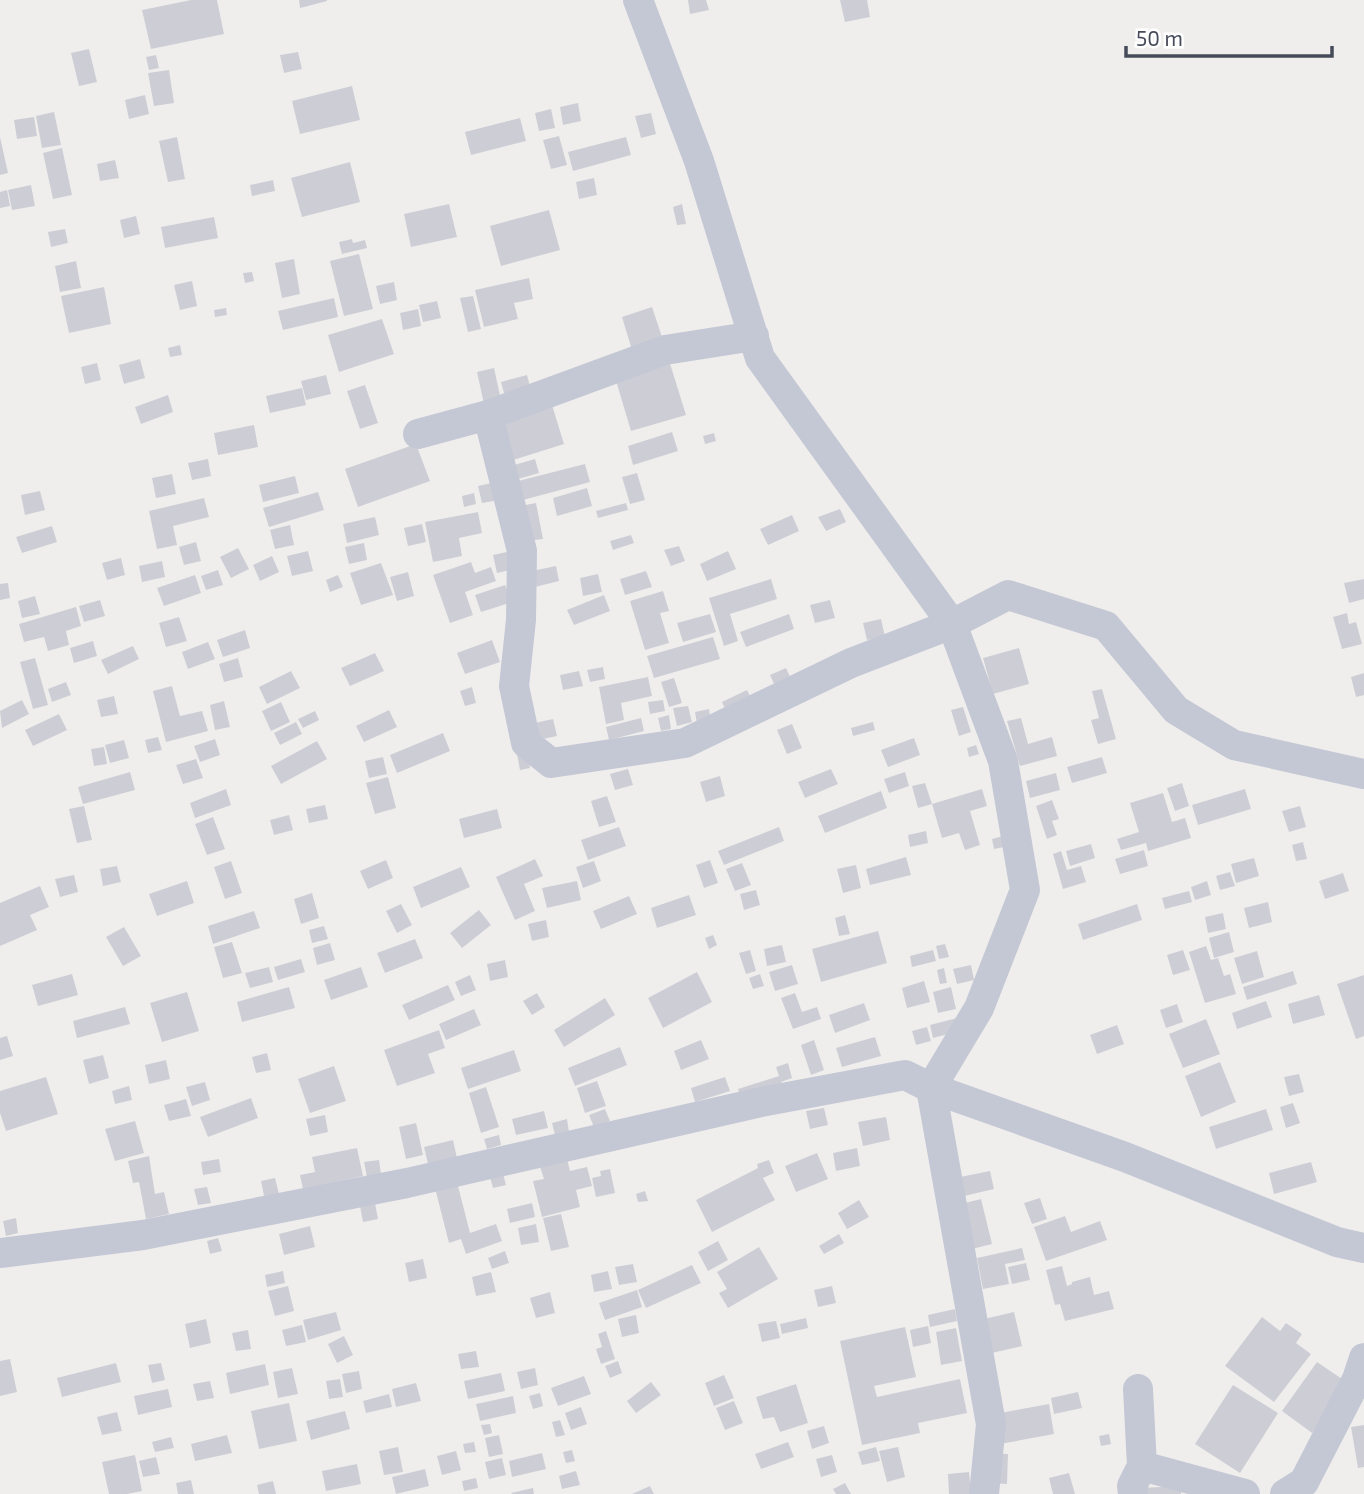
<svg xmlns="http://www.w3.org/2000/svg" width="1364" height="1494" font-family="'Exo 2',sans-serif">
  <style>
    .building { fill: #cdced5 }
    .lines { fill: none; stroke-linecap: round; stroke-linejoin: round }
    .street { stroke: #c4c8d4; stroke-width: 30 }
  </style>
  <rect width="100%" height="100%" fill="#f0eeed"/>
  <path class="building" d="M191,0H217L224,34L151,49L142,10Z
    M299,0H327V1L300,8Z
    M688,0H706L709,10L690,14Z
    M840,0H867L870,17L845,22Z
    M89,49L97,82L79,86L71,53Z
    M298,52L302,69L284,73L280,55Z
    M156,55L159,68L149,70L146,57Z
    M169,70L174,103L154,106L148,73Z
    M352,86L360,120L300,134L292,101Z
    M145,95L149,114L129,119L125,100Z
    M578,103L581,121L563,125L560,107Z
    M551,109L555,128L539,131L535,113Z
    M54,112L61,145L42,148L36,116Z
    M651,113L656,134L641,138L635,116Z
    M34,117L37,136L17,139L14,120Z
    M520,118L526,141L471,155L465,132Z
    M559,136L567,165L551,169L543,140Z
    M0,137L8,173L0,175Z
    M177,137L185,179L168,182L159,141Z
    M626,137L631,155L573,171L568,152Z
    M62,148L72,195L53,199L43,153Z
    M115,160L119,178L100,181L97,164Z
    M350,162L360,202L302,217L291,178Z
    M594,178L597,195L579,199L576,182Z
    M273,180L275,191L252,196L250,185Z
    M31,185L35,206L12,210L8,190Z
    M7,190L10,206L0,208V192Z
    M449,204L457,237L411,247L404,214Z
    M682,204L686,224L677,225L673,207Z
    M549,210L560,250L501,266L490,226Z
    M136,216L140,234L124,238L120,220Z
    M214,217L218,238L165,248L161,227Z
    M65,229L68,243L51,247L48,232Z
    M352,239L353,243L365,240L367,248L342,254L339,242Z
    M359,254L373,309L344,316L330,261Z
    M294,259L300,294L282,298L275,263Z
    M76,261L81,288L60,292L55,266Z
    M252,272L254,281L245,283L243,273Z
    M529,278L533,299L514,303L518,319L484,327L475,290Z
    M192,281L197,306L180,310L174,285Z
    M394,282L397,300L380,304L376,286Z
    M104,287L111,324L69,333L61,296Z
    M473,296L481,329L468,332L460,298Z
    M334,298L338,317L283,330L278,311Z
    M437,301L441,318L423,322L419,305Z
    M652,307L663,340L632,350L622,317Z
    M226,308L227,315L215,317L214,310Z
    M418,309L421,326L403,330L400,313Z
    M382,319L394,354L339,372L328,335Z
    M180,345L182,355L170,357L168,348Z
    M668,357L686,415L631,431L614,374Z
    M140,359L145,378L124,384L119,365Z
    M97,363L101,380L85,384L81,367Z
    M494,368L501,400L484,404L477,372Z
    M326,375L331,394L306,400L301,381Z
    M527,375L531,390L505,397L501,382Z
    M365,385L378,423L360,429L347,391Z
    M302,388L306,405L270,413L266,396Z
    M168,395L173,412L141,424L135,407Z
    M552,405L564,444L510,461L498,421Z
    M254,425L258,447L218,455L214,433Z
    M672,432L678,451L633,465L628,446Z
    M714,433L716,441L705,444L703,436Z
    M416,444L430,481L358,507L345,469Z
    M208,459L211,476L192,480L188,463Z
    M535,459L539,473L518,479L514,465Z
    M585,464L590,482L523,500L518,481Z
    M637,473L645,500L630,504L622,477Z
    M172,474L176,494L156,498L152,478Z
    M295,476L299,493L263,502L259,485Z
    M496,482L500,500L482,503L478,486Z
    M587,488L592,506L557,516L553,498Z
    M40,491L45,510L25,515L21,495Z
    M318,492L324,510L269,527L263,508Z
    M474,493L476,504L464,507L462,496Z
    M204,498L209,517L173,526L177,545L157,549L149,511Z
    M536,503L543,539L527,541L520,506Z
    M626,503L628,510L598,518L596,511Z
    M840,509L846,522L826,531L818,517Z
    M478,512L482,533L459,538L462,556L433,562L425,522Z
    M792,515L799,531L768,545L760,529Z
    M375,517L379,535L347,543L343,524Z
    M422,524L426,542L408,546L404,528Z
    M290,525L294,545L275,549L270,530Z
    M52,526L57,542L22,553L16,537Z
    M631,535L634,543L613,550L610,541Z
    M196,542L201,561L184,565L179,547Z
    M364,543L367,560L349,564L345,547Z
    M679,546L685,561L671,566L664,550Z
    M238,548L249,569L231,578L220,557Z
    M308,551L313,571L292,576L287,556Z
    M511,551L515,569L497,573L493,555Z
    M728,551L736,569L707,581L700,564Z
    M272,556L279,572L260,581L253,565Z
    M121,558L125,575L107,580L102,563Z
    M162,561L165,577L142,582L139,566Z
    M471,562L475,573L491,567L496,581L465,592L473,615L450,623L433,575Z
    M381,563L393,595L361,605L350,573Z
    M556,566L559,581L535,587L532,571Z
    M218,570L223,585L206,590L201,576Z
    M646,571L652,587L625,595L620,579Z
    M408,572L414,596L397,601L390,577Z
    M598,574L602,592L583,596L580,578Z
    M195,575L201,593L164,606L157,588Z
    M338,575L343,587L330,592L326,580Z
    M771,579L777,599L730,614L738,641L724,646L709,598Z
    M1364,579V599L1349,603L1344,583Z
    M8,583L10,598L0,600V584Z
    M505,585L512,602L481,612L475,595Z
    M663,591L669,611L660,613L669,643L645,650L630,601Z
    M604,595L610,611L574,625L567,610Z
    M35,596L40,614L22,618L18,601Z
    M100,600L105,616L84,622L79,606Z
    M830,600L835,618L815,623L810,605Z
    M76,607L81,626L66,631L69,645L48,651L44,637L24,642L19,624Z
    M1347,613L1349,624L1356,622L1362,644L1342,649L1333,617Z
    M710,614L716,632L683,642L677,623Z
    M789,614L794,629L746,647L740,632Z
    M179,617L187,641L166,647L159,623Z
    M881,619L885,637L867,640L863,623Z
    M245,630L250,648L223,657L217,640Z
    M713,637L720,659L654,678L647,656Z
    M492,640L500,662L465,674L457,653Z
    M93,641L97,656L74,663L70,648Z
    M208,642L215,659L188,669L182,652Z
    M133,646L139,659L108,674L101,660Z
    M1019,648L1029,684L993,694L983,658Z
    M375,653L384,671L350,686L341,668Z
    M35,658L48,705L33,709L20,662Z
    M238,658L243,677L224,682L219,664Z
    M603,667L605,679L590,682L587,670Z
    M786,668L791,679L775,686L770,675Z
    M291,671L300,688L267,704L259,687Z
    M579,671L583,686L563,690L560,675Z
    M1364,673V695L1356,697L1351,677Z
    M648,677L652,696L621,703L624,720L606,724L599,687Z
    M674,678L682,703L669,707L661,682Z
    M66,682L71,695L52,702L48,689Z
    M172,686L180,716L202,711L208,731L166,742L153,691Z
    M472,687L476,703L465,706L460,691Z
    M1102,689L1116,739L1098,744L1091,720L1099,718L1092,691Z
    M747,690L753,702L727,713L722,702Z
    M114,696L118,714L101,717L97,700Z
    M22,700L29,714L2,728L0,711Z
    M663,700L665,711L650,714L648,702Z
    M224,701L230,727L215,730L210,705Z
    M281,702L290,722L271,731L262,711Z
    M688,706L692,722L677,726L673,708Z
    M963,707L971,732L959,736L951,710Z
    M709,709L711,722L697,724L695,712Z
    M389,710L397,727L364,742L356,726Z
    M315,711L319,720L303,728L298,719Z
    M59,714L67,730L33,746L25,730Z
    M669,715L671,729L661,731L658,718Z
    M641,718L644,731L609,740L606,727Z
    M1021,718L1028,744L1052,737L1057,756L1020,766L1007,721Z
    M553,719L557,736L538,740L535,723Z
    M296,722L302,734L280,745L274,733Z
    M873,722L875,730L853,736L851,728Z
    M792,724L802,748L787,754L777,730Z
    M443,733L450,751L397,773L390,755Z
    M158,737L162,750L148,753L145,740Z
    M914,738L920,755L888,767L881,750Z
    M215,739L220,755L200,762L194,746Z
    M124,740L129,758L110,763L105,745Z
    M317,741L327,759L281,784L271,766Z
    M976,745L979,754L969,757L967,748Z
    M104,747L107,764L94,766L91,749Z
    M527,751L530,768L520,770L517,754Z
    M383,757L387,774L369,778L365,761Z
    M1102,757L1107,773L1072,783L1067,767Z
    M196,759L203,778L183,784L176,765Z
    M628,769L633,785L615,790L610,774Z
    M831,769L838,784L805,798L798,782Z
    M130,772L135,790L83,804L78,787Z
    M905,772L909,786L889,793L884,779Z
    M1056,773L1060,790L1030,798L1026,781Z
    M720,776L725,796L706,802L700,782Z
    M388,777L396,808L375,814L366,783Z
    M925,783L932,804L918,808L912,786Z
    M1182,783L1189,806L1175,811L1167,788Z
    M226,789L231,805L195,818L190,803Z
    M982,789L987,806L970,811L980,845L965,850L959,833L942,838L932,804Z
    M1245,789L1251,809L1198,825L1192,805Z
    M881,791L887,808L825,833L818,816Z
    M1163,793L1172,822L1185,818L1191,838L1148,851L1146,843L1121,850L1117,839L1139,832L1130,803Z
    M607,796L616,822L599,827L591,801Z
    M1052,800L1059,819L1052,821L1057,835L1047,839L1036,806Z
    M325,805L328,819L309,823L306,809Z
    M84,806L92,840L77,843L69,809Z
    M1300,806L1306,827L1289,832L1282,811Z
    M497,809L502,828L464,838L459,819Z
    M289,815L293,830L274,835L270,820Z
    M213,817L225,849L207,855L195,824Z
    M619,827L626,846L588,860L581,840Z
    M779,827L784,841L724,865L718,851Z
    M926,831L928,843L910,847L908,835Z
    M1007,835L1009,846L994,849L992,839Z
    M1303,842L1307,859L1296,861L1292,845Z
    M1091,844L1095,858L1070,866L1066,851Z
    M1144,850L1148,866L1120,874L1115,859Z
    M1061,851L1067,870L1081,866L1086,882L1063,889L1053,854Z
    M906,857L911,875L870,885L866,869Z
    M1254,858L1259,876L1236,883L1231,864Z
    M535,859L543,876L524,884L535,911L515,920L496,877Z
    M386,860L393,878L368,889L360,871Z
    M710,860L718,883L704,888L696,865Z
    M231,861L242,893L225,899L214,867Z
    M594,861L601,881L583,888L576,867Z
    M742,863L751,885L735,891L726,869Z
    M856,865L861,888L843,893L837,869Z
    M117,866L121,882L103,886L100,869Z
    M461,867L470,887L421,908L413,887Z
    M1230,872L1235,886L1220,890L1216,876Z
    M1343,873L1349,891L1325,899L1319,881Z
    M74,875L78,892L60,897L55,879Z
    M187,881L194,903L157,916L149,894Z
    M577,881L581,900L547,908L542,888Z
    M1207,881L1211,895L1195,900L1191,887Z
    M40,886L49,907L30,915L37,930L0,946V903Z
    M756,890L760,905L744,910L740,894Z
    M1189,891L1192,902L1165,909L1162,898Z
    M312,893L319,918L301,924L294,899Z
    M689,895L696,915L657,928L651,908Z
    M629,896L637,914L601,929L593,911Z
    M1268,902L1272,922L1249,928L1244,908Z
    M401,904L412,925L397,933L386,911Z
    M1137,904L1142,920L1083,940L1078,924Z
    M479,910L491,925L462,948L450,933Z
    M254,911L260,928L213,944L208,926Z
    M1223,913L1226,929L1208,933L1205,917Z
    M845,915L850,934L839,936L835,918Z
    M546,920L549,937L532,941L528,924Z
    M324,926L328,939L312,943L309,930Z
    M124,927L141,956L123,966L106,937Z
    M878,931L887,963L821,982L812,949Z
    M1229,932L1234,952L1214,958L1209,938Z
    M713,935L717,945L709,949L705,938Z
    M415,939L423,958L385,973L377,953Z
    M232,942L242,973L223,978L214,947Z
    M330,943L335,960L317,965L313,948Z
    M945,944L949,957L939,959L936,946Z
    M782,945L786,962L767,966L764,949Z
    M1206,946L1211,960L1218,958L1224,976L1230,974L1236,994L1205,1003L1189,952Z
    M750,950L756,971L746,974L739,953Z
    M933,950L936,961L912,967L910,956Z
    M1183,950L1190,970L1173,975L1167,955Z
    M1257,951L1264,977L1242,984L1234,958Z
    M301,959L305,972L278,980L274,967Z
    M505,960L508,977L490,981L487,964Z
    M792,965L798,984L775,991L769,972Z
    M971,965L974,980L957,984L953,969Z
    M269,967L273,982L250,988L245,973Z
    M361,967L368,987L331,1000L324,980Z
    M944,968L947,983L940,984L937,970Z
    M1293,971L1297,984L1247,1000L1243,987Z
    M697,972L712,1002L663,1028L648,998Z
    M72,974L78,995L38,1006L32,985Z
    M760,974L764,986L753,989L749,978Z
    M470,975L476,990L461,996L455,982Z
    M1364,975V1036L1356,1039L1337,984Z
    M924,981L930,1002L907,1008L902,988Z
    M448,985L455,1000L409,1020L402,1005Z
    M289,987L295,1008L242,1022L237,1002Z
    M951,987L956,1009L938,1013L933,992Z
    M187,992L199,1031L162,1042L150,1003Z
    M537,993L545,1007L532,1015L523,1001Z
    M795,993L802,1012L817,1007L821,1019L793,1029L781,998Z
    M1319,995L1325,1015L1293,1024L1288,1004Z
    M605,998L615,1015L564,1047L554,1030Z
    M1266,1001L1272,1017L1237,1029L1232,1013Z
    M864,1003L870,1020L835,1033L829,1015Z
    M1177,1004L1183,1022L1166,1028L1160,1010Z
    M125,1007L130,1024L77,1038L73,1021Z
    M474,1009L481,1025L446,1040L439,1024Z
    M957,1018L960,1031L933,1038L930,1025Z
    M1206,1019L1220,1054L1183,1068L1169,1034Z
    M1117,1025L1124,1044L1097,1054L1090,1035Z
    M927,1027L931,1041L916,1045L912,1031Z
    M439,1030L445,1048L428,1054L435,1073L397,1086L384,1050Z
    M7,1036L13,1056L0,1060V1038Z
    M875,1037L881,1056L842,1067L836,1048Z
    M701,1040L709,1059L681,1070L674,1051Z
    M814,1040L824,1070L811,1075L801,1045Z
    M620,1047L627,1065L575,1086L568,1068Z
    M514,1050L521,1071L468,1089L461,1068Z
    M267,1053L271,1070L256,1073L252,1057Z
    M103,1055L109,1078L89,1084L83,1060Z
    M166,1060L170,1079L149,1084L145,1065Z
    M1220,1062L1236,1102L1201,1117L1185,1076Z
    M788,1063L792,1078L781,1082L783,1089L742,1102L738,1089L779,1076L776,1067Z
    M334,1066L346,1101L310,1113L298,1079Z
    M1299,1074L1304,1092L1289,1096L1284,1077Z
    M46,1077L58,1114L6,1131L0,1113V1091Z
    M725,1077L730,1091L695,1102L691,1088Z
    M597,1081L606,1106L585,1113L577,1088Z
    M205,1082L210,1100L192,1106L186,1087Z
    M129,1086L132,1100L115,1104L112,1091Z
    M486,1087L499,1127L481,1133L469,1093Z
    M251,1098L258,1118L208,1137L200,1117Z
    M186,1099L191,1116L169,1121L164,1105Z
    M1293,1103L1300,1123L1286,1128L1280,1107Z
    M824,1108L828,1125L810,1129L806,1111Z
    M605,1109L610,1121L594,1127L589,1115Z
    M1266,1109L1273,1130L1216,1149L1209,1127Z
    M544,1111L548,1128L516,1135L512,1119Z
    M325,1115L328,1132L310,1136L306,1119Z
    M886,1117L890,1140L863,1146L858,1122Z
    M567,1119L569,1132L555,1135L552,1123Z
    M135,1121L144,1153L115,1161L105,1129Z
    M416,1123L423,1155L406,1159L399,1127Z
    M499,1135L501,1145L487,1149L484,1139Z
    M453,1140L457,1158L428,1164L424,1147Z
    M357,1148L363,1176L303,1189L300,1175L315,1172L312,1157Z
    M857,1148L860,1166L836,1171L833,1153Z
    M817,1153L828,1179L796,1192L785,1166Z
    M149,1156L155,1194L164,1192L169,1214L146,1219L139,1182L133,1183L128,1161Z
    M219,1159L221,1172L203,1175L201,1162Z
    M567,1159L570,1171L587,1167L592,1186L576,1190L580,1207L542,1217L533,1181L544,1179L540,1167Z
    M379,1160L381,1174L367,1177L364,1162Z
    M769,1160L774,1173L763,1178L775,1200L712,1232L696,1200L758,1168L757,1164Z
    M1311,1162L1317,1182L1274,1194L1269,1173Z
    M610,1169L615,1193L596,1197L592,1178L601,1176L600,1171Z
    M502,1170L506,1185L493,1188L489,1173Z
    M990,1171L994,1189L964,1196L960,1177Z
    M275,1178L279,1194L264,1196L261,1181Z
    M457,1182L470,1233L496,1224L502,1241L466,1254L461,1239L449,1243L435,1188Z
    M207,1187L211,1203L198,1205L194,1189Z
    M645,1191L648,1201L638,1202L636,1194Z
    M1040,1198L1047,1219L1032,1224L1024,1203Z
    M981,1199L992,1244L972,1249L961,1204Z
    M859,1200L869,1217L847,1229L838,1213Z
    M375,1203L378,1219L363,1222L360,1206Z
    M532,1203L535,1217L510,1223L507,1209Z
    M561,1214L569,1247L551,1251L543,1218Z
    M1065,1216L1071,1232L1100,1221L1107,1240L1046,1261L1034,1227Z
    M16,1218L18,1233L6,1236L3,1221Z
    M536,1224L539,1242L521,1245L518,1228Z
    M310,1226L315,1247L284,1255L279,1234Z
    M839,1234L844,1243L824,1254L819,1246Z
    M218,1238L222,1251L210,1254L207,1241Z
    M718,1241L728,1260L708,1271L698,1252Z
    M759,1247L778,1279L728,1308L719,1293L727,1289L717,1272Z
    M1022,1248L1025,1260L1005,1264L1009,1284L983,1289L977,1258Z
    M505,1251L509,1263L492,1269L488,1258Z
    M423,1259L427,1278L409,1282L405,1263Z
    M1026,1263L1030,1280L1012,1284L1008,1267Z
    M633,1264L637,1282L619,1285L615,1267Z
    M692,1265L701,1283L646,1308L638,1290Z
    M1062,1266L1067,1286L1072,1284V1282L1090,1277L1094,1295L1109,1291L1114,1309L1065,1321L1060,1304L1055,1305L1046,1270Z
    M283,1271L285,1283L267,1287L265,1275Z
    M608,1271L612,1289L594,1292L591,1275Z
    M491,1272L496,1292L476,1296L472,1277Z
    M288,1286L294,1311L275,1316L268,1291Z
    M832,1286L836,1303L818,1307L814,1290Z
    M637,1290L642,1307L605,1320L599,1303Z
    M550,1292L555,1313L536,1318L530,1298Z
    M955,1309L957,1321L930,1327L928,1315Z
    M336,1312L341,1330L308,1340L303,1320Z
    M1014,1312L1022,1346L992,1353L984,1319Z
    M636,1315L639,1333L622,1337L618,1319Z
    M1262,1317L1280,1331L1286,1323L1302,1334L1296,1343L1311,1354L1274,1402L1225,1366Z
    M806,1318L808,1328L782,1334L780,1324Z
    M206,1319L211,1343L190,1348L185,1324Z
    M776,1321L780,1338L762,1342L758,1324Z
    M302,1325L306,1342L286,1346L282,1330Z
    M928,1326L931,1343L913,1347L910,1330Z
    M905,1327L916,1377L874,1386L877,1397L960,1379L967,1413L918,1423L920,1433L862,1445L840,1341Z
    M956,1328L962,1361L941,1365L936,1332Z
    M248,1330L251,1349L236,1351L232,1333Z
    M606,1331L615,1359L601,1364L596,1349L602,1347L598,1334Z
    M344,1336L353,1355L337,1363L328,1344Z
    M476,1351L479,1367L461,1369L458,1354Z
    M10,1359L17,1392L0,1396V1361Z
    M618,1361L622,1373L610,1378L605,1366Z
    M1317,1362L1348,1383L1312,1433L1282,1411Z
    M116,1363L121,1382L62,1397L57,1378Z
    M161,1363L165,1380L152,1383L148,1365Z
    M265,1364L269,1385L230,1394L226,1373Z
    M292,1368L298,1394L278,1398L273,1372Z
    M535,1368L538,1385L521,1389L517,1372Z
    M359,1371L362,1389L346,1393L342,1374Z
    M501,1373L505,1391L468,1399L464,1381Z
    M724,1375L734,1398L714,1406L705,1383Z
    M584,1376L591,1394L558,1406L551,1388Z
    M340,1379L343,1397L329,1399L326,1381Z
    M210,1381L214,1398L197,1401L193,1384Z
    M651,1382L661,1395L636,1413L627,1401Z
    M416,1383L421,1401L396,1407L392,1389Z
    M796,1384L808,1423L780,1432L774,1417L763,1419L756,1397Z
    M1233,1385L1278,1413L1240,1473L1195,1444Z
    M168,1389L172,1407L138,1415L134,1396Z
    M1078,1392L1082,1408L1054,1414L1051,1398Z
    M540,1393L543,1406L533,1409L529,1396Z
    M389,1394L392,1407L366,1413L363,1401Z
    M513,1396L516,1413L480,1421L476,1404Z
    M734,1401L743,1423L725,1430L716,1408Z
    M289,1403L297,1441L259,1449L251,1411Z
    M1049,1404L1054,1434L1000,1444L995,1414Z
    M581,1407L587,1424L571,1430L565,1413Z
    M345,1411L350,1429L311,1440L306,1421Z
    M117,1412L122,1431L102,1435L97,1417Z
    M560,1420L565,1435L556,1437L552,1422Z
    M490,1424L492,1433L484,1435L481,1425Z
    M1364,1425V1467L1358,1468L1351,1427Z
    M824,1426L829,1443L812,1449L807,1431Z
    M1109,1434L1111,1444L1101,1446L1099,1436Z
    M227,1435L232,1453L195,1461L191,1444Z
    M499,1435L503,1454L489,1457L485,1438Z
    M171,1437L174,1448L155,1452L152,1442Z
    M474,1442L476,1452L465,1453L463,1444Z
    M788,1442L794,1457L761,1469L755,1454Z
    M398,1447L403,1472L384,1475L379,1451Z
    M876,1447L880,1461L862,1465L858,1452Z
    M898,1447L905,1477L887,1482L879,1451Z
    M572,1450L575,1461L566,1463L563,1452Z
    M456,1451L461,1470L442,1475L437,1456Z
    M542,1453L546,1469L512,1477L509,1461Z
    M991,1453L1008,1454L1007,1484L990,1483Z
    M135,1455L142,1491L127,1494H109L102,1462Z
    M832,1455L837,1472L821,1477L816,1459Z
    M156,1457L160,1474L143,1477L139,1461Z
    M502,1458L506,1475L489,1479L485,1462Z
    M357,1464L361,1484L326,1491L322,1471Z
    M425,1469L429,1486L396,1494L392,1477Z
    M576,1471L580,1485L562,1489L559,1476Z
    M969,1472L971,1494H949L948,1474Z
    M1069,1473L1075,1494H1053L1049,1478Z
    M476,1478L478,1488L464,1491L462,1481Z
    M191,1480L194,1494H178L176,1483Z
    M273,1481L276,1494H259L257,1485Z
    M845,1483L851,1494H836L833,1489Z
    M650,1486L654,1494H632Z
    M1181,1486V1494H1140V1488Z
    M533,1488L534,1494H512L511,1493Z"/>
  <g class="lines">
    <path class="street" d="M638,0L699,161L760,358L952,624L1003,761L1025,890L979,1008L931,1088L991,1424L984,1494
      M488,415L522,551L521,620L514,686L526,743L551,763L685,743L851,663L952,624L1008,595L1106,626L1176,710L1234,745L1364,774
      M418,434L488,415L665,350L754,336
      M0,1253L143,1235L407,1183L761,1102L905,1075L931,1088L1125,1157L1337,1242L1364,1248
      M1138,1389L1142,1466L1245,1494
      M1133,1494L1132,1486L1142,1466
      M1285,1494L1304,1482L1357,1379L1364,1358"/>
  </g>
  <path d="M1126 46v10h206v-10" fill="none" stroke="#464b59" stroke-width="3.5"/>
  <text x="1136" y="46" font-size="21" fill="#464b59" stroke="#ffffff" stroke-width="5" paint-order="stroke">50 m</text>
</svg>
